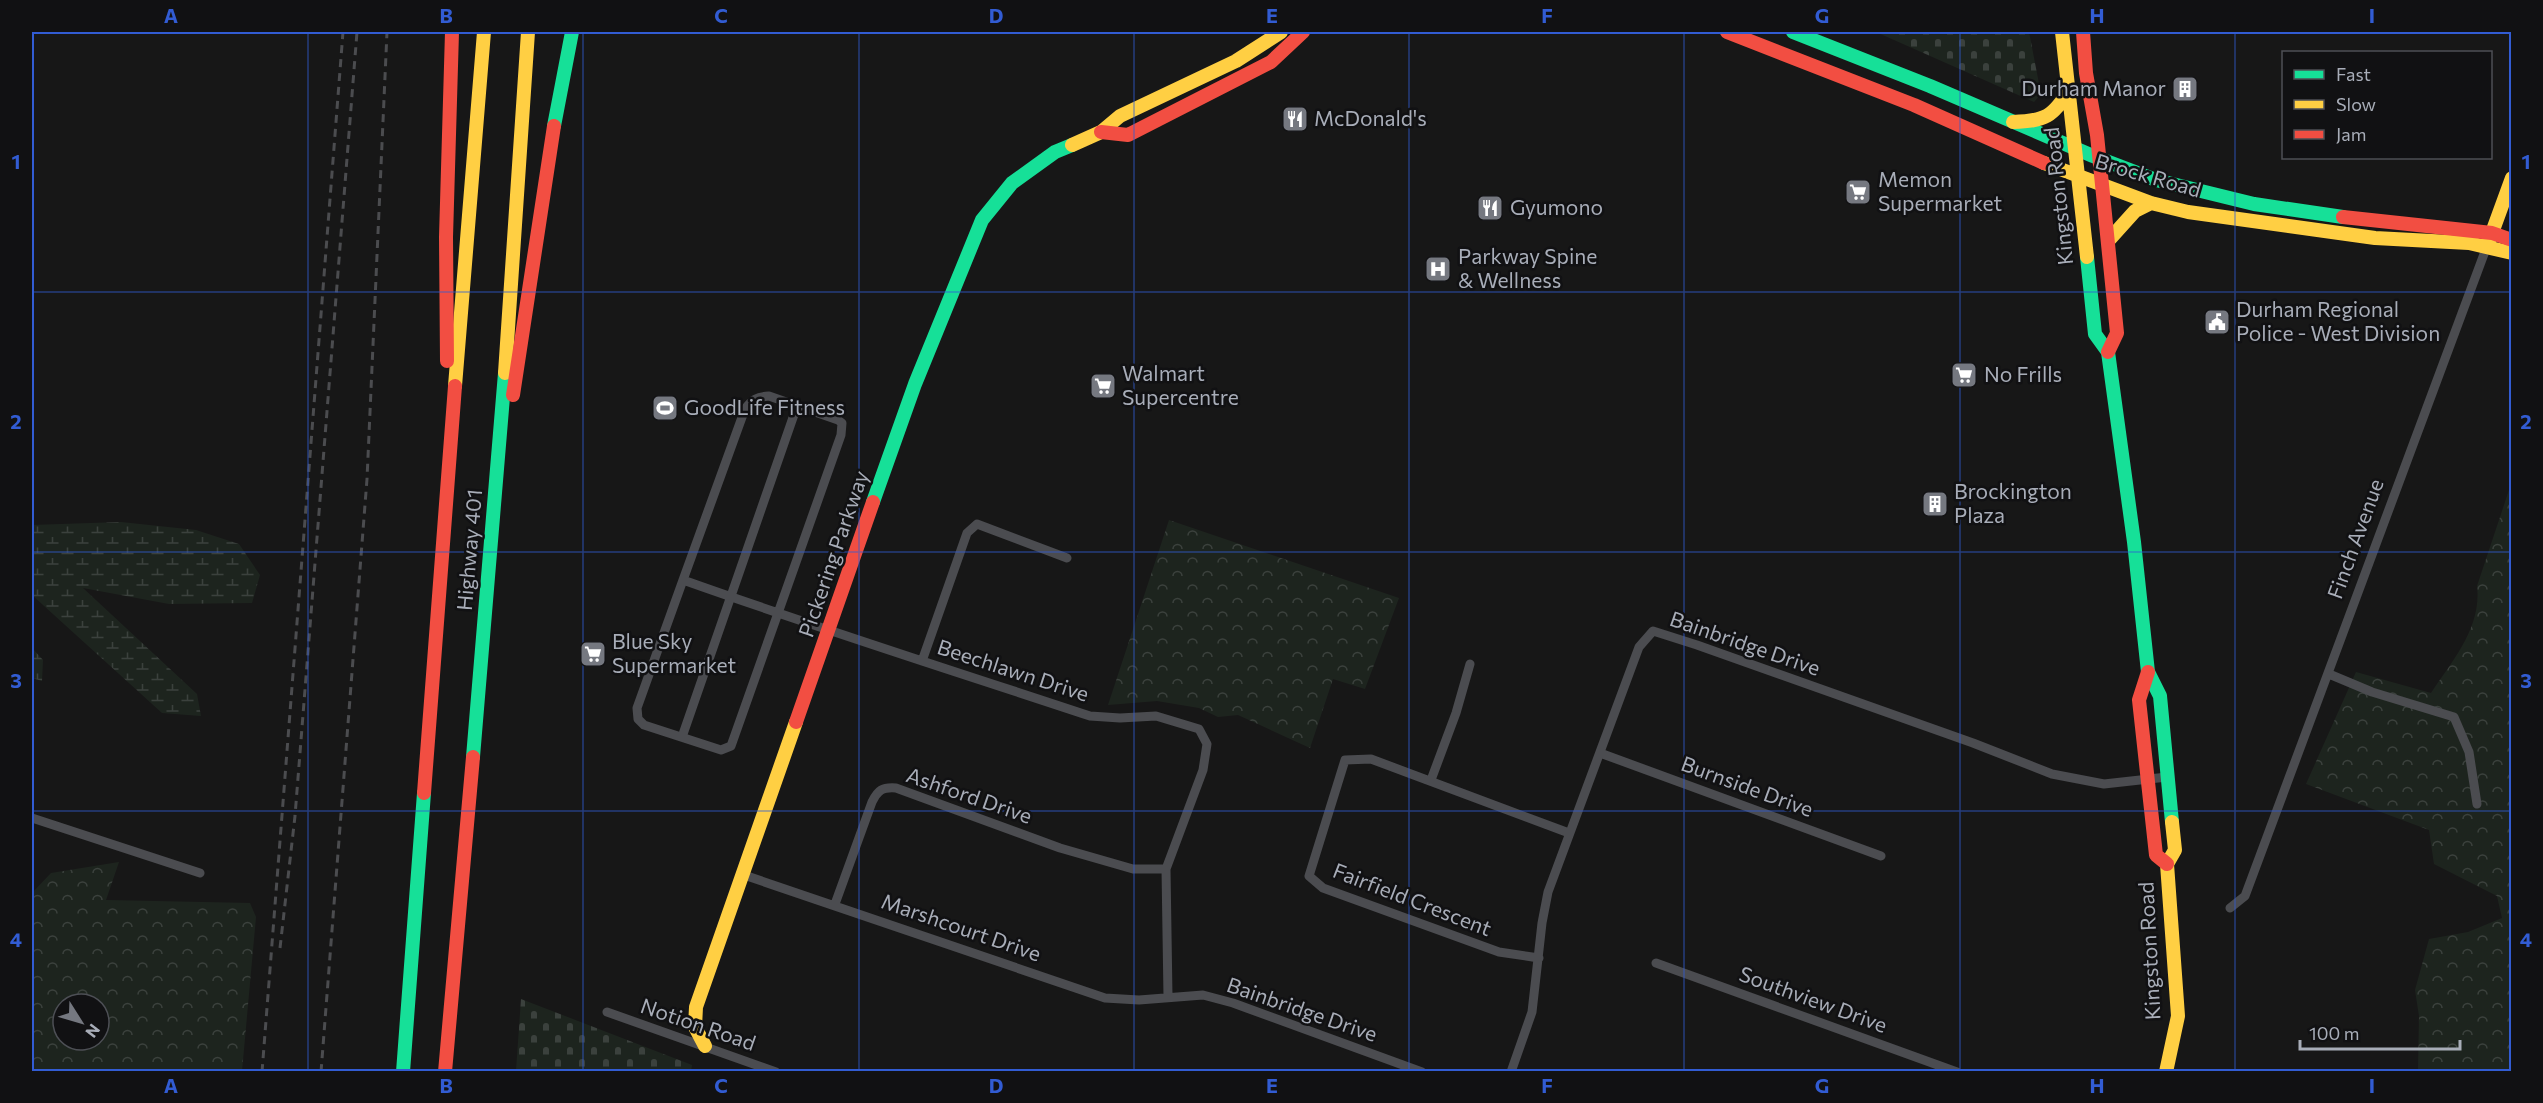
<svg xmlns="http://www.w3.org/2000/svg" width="2543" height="1103" font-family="Commissioner,sans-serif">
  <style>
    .forest { fill: url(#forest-crowns); fill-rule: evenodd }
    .wetland { fill: url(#wetland-marsh) }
    .cemetery { fill: url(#cemetery-stones) }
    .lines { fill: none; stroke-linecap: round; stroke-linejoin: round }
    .street { stroke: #4b4c50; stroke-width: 9 }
    .fast { stroke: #16e098; stroke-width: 14 }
    .slow { stroke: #ffcf43; stroke-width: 14 }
    .jam { stroke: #f24e42; stroke-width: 14 }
    .rail { stroke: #4b4c4f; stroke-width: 3; stroke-dasharray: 8 6; stroke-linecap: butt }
    .grid { fill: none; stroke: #325cd3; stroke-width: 1.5; stroke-opacity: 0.55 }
    .labels { text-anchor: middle; stroke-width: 5; stroke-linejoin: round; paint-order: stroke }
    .poi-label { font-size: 21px; fill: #a8adb8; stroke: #111113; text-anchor: start }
    .street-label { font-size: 21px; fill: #a8adb8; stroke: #111113 }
    .neatline { fill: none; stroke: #325cd3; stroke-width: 2 }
    .grid-label { font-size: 20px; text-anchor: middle; font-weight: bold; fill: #325cd3 }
  </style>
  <defs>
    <pattern id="forest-crowns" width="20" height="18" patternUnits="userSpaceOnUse" patternTransform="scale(1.5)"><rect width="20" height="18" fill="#1d241e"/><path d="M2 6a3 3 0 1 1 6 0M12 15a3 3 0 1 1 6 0" fill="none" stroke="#3b413d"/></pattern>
    <pattern id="wetland-marsh" width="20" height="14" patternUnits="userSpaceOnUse" patternTransform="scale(1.5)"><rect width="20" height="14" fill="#1d241e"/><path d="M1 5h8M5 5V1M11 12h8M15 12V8" fill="none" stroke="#3b413d"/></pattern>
    <pattern id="cemetery-stones" width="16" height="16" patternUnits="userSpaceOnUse" patternTransform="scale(1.5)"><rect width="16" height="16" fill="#1d241e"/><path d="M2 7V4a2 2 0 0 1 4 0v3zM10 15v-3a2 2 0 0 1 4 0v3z" fill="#3b413d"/></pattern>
  </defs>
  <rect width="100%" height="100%" fill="#171717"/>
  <path class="forest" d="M2511,484V1071H2418L2419,1016L2415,990L2429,939L2468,932L2502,918L2497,896L2434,864L2429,830L2306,784L2356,672L2431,693C2453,660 2482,627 2477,586Z
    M1169,520L1399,598L1365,689L1333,679L1310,748L1238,715L1218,717L1199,708L1157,701L1108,705Z
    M119,862L106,900L250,903L256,917L242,1071H32V893L51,873ZM63,1004H99V1040H63Z"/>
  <path class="wetland" d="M121,522L196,530L239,544L260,575L252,603L169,604L83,588L197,694L201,716L162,713L32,595V525Z
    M32,648L43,660L42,681L32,678Z"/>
  <path class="cemetery" d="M1876,32H2029L2041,94L2034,102Z
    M521,999L692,1065L691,1071H516Z"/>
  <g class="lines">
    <path class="street" d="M683,580L637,708L638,719L644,725L721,750L731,746L841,435L842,423L838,420L769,396C757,397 752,399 745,409L683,580C818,628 954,671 1090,716L1120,718L1156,716L1199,729L1207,744L1203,770L1166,869L1168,997
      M922,661L967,533L977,524L1067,558
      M2329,674L2372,692L2454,717L2469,752L2477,804
      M682,737L797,406
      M1600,753L1881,856
      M1431,780L1456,713L1470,664
      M32,818L200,873
      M744,875L1105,998L1139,1000L1203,995L1233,1003L1422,1072
      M835,904L872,802C878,790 882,787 896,788L1060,848L1133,869H1166
      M2230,908L2245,896L2487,246
      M1539,958L1499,952L1323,888L1309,876L1345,760L1371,759L1569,833
      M1656,963L1957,1072
      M607,1012L776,1072
      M1511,1072L1532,1012L1542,923L1548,892L1639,647L1653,631L1697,645L1973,743L2052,774L2104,784L2167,777"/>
    <path class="fast" d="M1793,32L1930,86L2093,156L2156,180L2254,204L2343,217
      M554,126L572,32
      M2087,257L2095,334L2108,352L2134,542L2148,672L2160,696L2172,822
      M873,502L915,384L982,220L1012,183L1055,152L1072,145
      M473,757L505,373
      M403,1072L424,793"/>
    <path class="slow" d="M2062,32L2087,257
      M2013,122C2045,121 2053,117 2070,89
      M1072,145L1101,132L1120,116L1236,61L1281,32
      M2044,163L2151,203L2188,212L2375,238L2469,243L2512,253
      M2108,241L2135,211L2151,203
      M2489,241L2512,178
      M505,373L528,32
      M455,386L484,32
      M705,1046L695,1027L696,1007L796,722
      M2166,1072L2178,1016L2167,864L2175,850L2172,822"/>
    <path class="jam" d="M1727,32L1914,105L2044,163
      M2083,32L2086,73L2097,135L2117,333L2108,352
      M1101,132L1128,135L1271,62L1303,32
      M2343,217L2492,233L2512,240
      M447,361L446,237L452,32
      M513,395L554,126
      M2148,672L2139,700L2156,855L2167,864
      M796,722L873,502
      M424,793L455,386
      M445,1072L473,757"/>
    <path class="rail" d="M280,948L295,816L357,32
      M262,1072L343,32
      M321,1072L367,479L387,32"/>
  </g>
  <path class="grid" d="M308,32V1072M583,32V1072M859,32V1072M1134,32V1072M1409,32V1072M1684,32V1072M1960,32V1072M2235,32V1072M32,292H2512M32,552H2512M32,811H2512"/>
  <defs>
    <g id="building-square" transform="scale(1.35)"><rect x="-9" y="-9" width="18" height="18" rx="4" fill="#757880" stroke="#111113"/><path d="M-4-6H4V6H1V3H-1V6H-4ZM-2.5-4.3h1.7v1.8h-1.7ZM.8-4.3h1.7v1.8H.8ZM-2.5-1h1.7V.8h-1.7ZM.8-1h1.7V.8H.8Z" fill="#fff"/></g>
    <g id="restaurant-square" transform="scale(1.35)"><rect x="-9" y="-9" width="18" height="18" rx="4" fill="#757880" stroke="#111113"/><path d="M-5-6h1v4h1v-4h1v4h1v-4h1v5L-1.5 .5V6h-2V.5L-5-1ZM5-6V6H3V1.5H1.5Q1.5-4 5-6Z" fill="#fff"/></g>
    <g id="supermarket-square" transform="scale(1.35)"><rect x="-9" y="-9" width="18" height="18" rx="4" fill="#757880" stroke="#111113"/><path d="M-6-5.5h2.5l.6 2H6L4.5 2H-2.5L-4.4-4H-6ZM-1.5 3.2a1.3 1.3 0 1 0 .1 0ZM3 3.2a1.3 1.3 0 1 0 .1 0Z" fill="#fff"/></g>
    <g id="hospital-square" transform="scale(1.35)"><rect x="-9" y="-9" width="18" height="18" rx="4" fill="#757880" stroke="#111113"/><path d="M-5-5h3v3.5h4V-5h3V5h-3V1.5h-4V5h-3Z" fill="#fff"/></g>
    <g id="civic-square" transform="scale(1.35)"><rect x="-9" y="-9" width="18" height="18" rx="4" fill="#757880" stroke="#111113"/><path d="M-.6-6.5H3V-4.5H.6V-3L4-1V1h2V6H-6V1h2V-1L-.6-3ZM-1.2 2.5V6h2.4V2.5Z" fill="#fff"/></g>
    <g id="stadium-square" transform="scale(1.35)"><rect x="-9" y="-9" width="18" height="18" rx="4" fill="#757880" stroke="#111113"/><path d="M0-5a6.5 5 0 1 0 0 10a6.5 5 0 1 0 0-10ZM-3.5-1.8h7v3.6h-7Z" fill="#fff"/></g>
  </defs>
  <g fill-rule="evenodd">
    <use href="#building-square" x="2185" y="89"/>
    <use href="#restaurant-square" x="1295" y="119"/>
    <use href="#supermarket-square" x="1858" y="192"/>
    <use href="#restaurant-square" x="1490" y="208"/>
    <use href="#hospital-square" x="1438" y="269"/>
    <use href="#civic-square" x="2217" y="322"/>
    <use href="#supermarket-square" x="1964" y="375"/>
    <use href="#supermarket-square" x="1103" y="386"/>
    <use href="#stadium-square" x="665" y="408"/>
    <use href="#building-square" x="1935" y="504"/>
    <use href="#supermarket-square" x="593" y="654"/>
  </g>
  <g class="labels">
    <g class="poi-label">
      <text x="2166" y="96" text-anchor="end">Durham Manor</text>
      <text x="1314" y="126">McDonald's</text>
      <text x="1878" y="187">Memon<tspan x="1878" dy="24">Supermarket</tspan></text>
      <text x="1510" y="215">Gyumono</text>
      <text x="1458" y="264">Parkway Spine<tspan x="1458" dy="24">&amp; Wellness</tspan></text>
      <text x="2236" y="317">Durham Regional<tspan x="2236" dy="24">Police - West Division</tspan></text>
      <text x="1122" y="381">Walmart<tspan x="1122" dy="24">Supercentre</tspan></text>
      <text x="1984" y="382">No Frills</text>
      <text x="684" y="415">GoodLife Fitness</text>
      <text x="1954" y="499">Brockington<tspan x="1954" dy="24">Plaza</tspan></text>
      <text x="612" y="649">Blue Sky<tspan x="612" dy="24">Supermarket</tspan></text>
    </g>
    <g class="street-label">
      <text transform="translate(2148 176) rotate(16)" y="7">Brock Road</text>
      <text transform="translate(2059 196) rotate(-96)" y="7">Kingston Road</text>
      <text transform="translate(2356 539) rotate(-70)" y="7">Finch Avenue</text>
      <text transform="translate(470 550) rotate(-85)" y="7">Highway 401</text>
      <text transform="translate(834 554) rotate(-71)" y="7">Pickering Parkway</text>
      <text transform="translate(1745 644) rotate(19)" y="7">Bainbridge Drive</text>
      <text transform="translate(1013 671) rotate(18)" y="7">Beechlawn Drive</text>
      <text transform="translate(1747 787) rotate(20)" y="7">Burnside Drive</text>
      <text transform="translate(969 796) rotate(19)" y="7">Ashford Drive</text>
      <text transform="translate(1412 900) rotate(21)" y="7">Fairfield Crescent</text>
      <text transform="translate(961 928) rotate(19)" y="7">Marshcourt Drive</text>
      <text transform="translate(2150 951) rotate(-93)" y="7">Kingston Road</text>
      <text transform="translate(1813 1000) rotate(20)" y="7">Southview Drive</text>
      <text transform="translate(1302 1010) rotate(19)" y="7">Bainbridge Drive</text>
      <text transform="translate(698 1025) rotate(19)" y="7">Notion Road</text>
    </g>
  </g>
  <rect width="2543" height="1103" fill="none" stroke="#111113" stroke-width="66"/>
  <rect x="2282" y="51" width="210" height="108" fill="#111113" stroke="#4d4f55" stroke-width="1.5"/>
  <rect x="2294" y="70" width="30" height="9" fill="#16e098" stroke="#4d4f55" stroke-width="1.5"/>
  <text x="2336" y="81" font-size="18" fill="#a8adb8">Fast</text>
  <rect x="2294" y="100" width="30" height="9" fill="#ffcf43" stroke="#4d4f55" stroke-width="1.5"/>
  <text x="2336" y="111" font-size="18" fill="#a8adb8">Slow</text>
  <rect x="2294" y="130" width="30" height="9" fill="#f24e42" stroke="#4d4f55" stroke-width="1.5"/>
  <text x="2336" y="141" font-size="18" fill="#a8adb8">Jam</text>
  <g transform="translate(81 1022) rotate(127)"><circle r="28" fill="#111113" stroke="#4d4f55" stroke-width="1.5"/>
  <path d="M0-4.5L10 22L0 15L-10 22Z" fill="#757880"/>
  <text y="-9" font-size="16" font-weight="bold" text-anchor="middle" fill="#a8adb8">N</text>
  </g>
  <path d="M2300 1040v9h160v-9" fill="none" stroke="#a8adb8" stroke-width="3"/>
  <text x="2309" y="1040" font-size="18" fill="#a8adb8" stroke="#111113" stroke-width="4.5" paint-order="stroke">100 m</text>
  <rect x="33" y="33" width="2477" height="1037" class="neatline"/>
  <g class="grid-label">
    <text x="171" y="23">A</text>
    <text x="446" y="23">B</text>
    <text x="721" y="23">C</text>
    <text x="996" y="23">D</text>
    <text x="1272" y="23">E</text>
    <text x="1547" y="23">F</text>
    <text x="1822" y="23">G</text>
    <text x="2097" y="23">H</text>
    <text x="2372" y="23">I</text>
    <text x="16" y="169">1</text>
    <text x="2526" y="169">1</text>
    <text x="16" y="429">2</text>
    <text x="2526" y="429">2</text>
    <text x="16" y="688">3</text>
    <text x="2526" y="688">3</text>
    <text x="16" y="947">4</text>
    <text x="2526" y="947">4</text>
    <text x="171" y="1093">A</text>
    <text x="446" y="1093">B</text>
    <text x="721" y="1093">C</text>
    <text x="996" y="1093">D</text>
    <text x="1272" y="1093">E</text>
    <text x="1547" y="1093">F</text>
    <text x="1822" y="1093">G</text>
    <text x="2097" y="1093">H</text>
    <text x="2372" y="1093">I</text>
  </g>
</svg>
